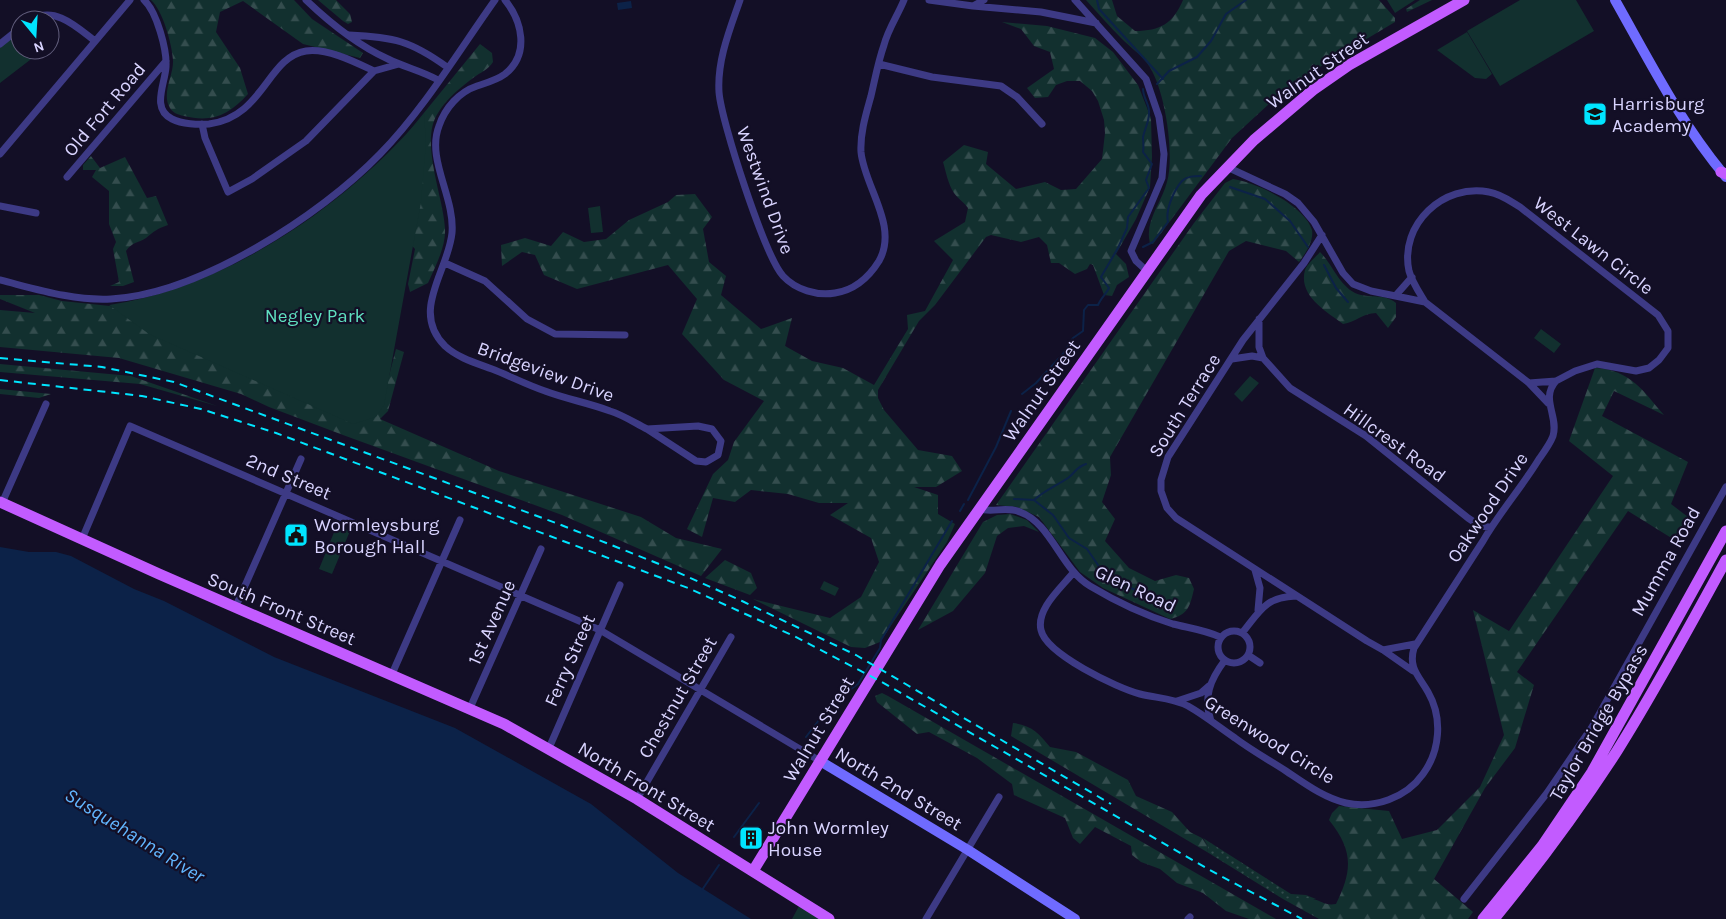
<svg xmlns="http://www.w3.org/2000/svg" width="1726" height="919" font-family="Karla,sans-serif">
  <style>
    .grass { fill: url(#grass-dots) }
    .forest { fill: url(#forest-firs) }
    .green { fill: #12302f }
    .water { fill: #0c2248 }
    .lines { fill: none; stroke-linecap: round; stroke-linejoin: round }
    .stream { stroke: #0c2248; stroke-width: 2 }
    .street { stroke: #3d3a85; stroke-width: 7 }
    .secondary { stroke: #6f6bff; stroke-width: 10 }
    .primary { stroke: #c25bff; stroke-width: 11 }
    .rail { stroke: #00e5ff; stroke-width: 2; stroke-dasharray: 8 6; stroke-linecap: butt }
    .labels { text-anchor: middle; stroke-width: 4.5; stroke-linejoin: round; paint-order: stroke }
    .street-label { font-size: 19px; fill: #d9d4ff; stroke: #130f26 }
    .poi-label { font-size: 19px; fill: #d9d4ff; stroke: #130f26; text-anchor: start }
    .park-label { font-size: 19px; fill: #5fe0c0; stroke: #130f26 }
    .water-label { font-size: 20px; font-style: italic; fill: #62b6ff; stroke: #130f26 }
  </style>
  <defs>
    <pattern id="grass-dots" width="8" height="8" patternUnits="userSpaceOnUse" patternTransform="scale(1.25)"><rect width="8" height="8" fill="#12302f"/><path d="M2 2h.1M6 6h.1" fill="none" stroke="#344d4e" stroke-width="1.8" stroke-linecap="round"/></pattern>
    <pattern id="forest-firs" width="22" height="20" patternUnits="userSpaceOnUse" patternTransform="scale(1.25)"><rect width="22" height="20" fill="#12302f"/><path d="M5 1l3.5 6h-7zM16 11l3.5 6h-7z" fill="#344d4e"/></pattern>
  </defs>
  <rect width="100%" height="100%" fill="#130f26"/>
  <path class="grass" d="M1203,838L1291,894L1306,895L1316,899H1283L1207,852L1208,846Z"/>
  <path class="forest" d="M151,0H294L312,19L363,53L360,58L303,44L243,1L220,12L216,32L240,68L248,94C229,115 212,123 184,116C178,115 171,112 169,106C162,92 174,74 173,60C172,44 163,11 151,0Z
    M318,0H336L350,14L352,22L348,24L343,21Z
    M1086,0H1112L1117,16L1135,31C1161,31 1173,23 1183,0H1379L1395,18V22L1303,77L1270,103L1232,138L1153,244L1150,243C1144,222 1162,202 1167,182C1175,155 1165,86 1147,63C1140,54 1130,47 1122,39C1110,27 1098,13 1086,0Z
    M1420,0H1432L1407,12L1406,9Z
    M1002,22L1047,26L1095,38L1113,52L1138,85L1151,118L1152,157L1150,187L1136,219L1116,254L1126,264L1129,277L1117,285L1112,296L1104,295L1093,265L1090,264L1087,269L1075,274L1059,263H1051L1047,245L1039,237L1021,242L991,235L986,237L935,305L919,321L878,390V398L884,410L918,450L952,456L962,471L936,487H914L938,495V514L955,524L947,542L880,642L865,648L851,647L753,599L830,618L861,597L879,562L871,538L830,515L848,503H819L788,494L751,490L735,502L713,498L702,537L687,529L713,474L728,460L734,442L764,401L724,380L682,334L697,299L668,265L577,289L544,275L535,255L522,252L502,266L501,245L525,238L551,246L563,232L584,242L606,239L629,220L668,202L676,195L695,194L712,217L703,229L709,262L726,276L721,295L761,329L792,318L785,346L812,361L843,368L874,385L908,329L907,315L925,311L953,260L934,241L965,222L968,208C964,202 958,199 954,193C948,184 946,172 943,162L964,145L988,152L986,164L1016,189L1045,182L1061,190L1076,189L1102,159L1105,133L1104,120L1098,101L1092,91L1080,81H1067L1056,85L1048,97L1035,98L1027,88L1054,69L1050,52L1034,46L1021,29Z
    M480,44L492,53L493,62C488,70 481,72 473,78C460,88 446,99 438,113C419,141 444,198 445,229C446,247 435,267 428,283L410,292L408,284L415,249L404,237L384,162Z
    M91,156L100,168L125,157L147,198L156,196L168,225C156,229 155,231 146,238C138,243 132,242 126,251L134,282L123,286H110L119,282L113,249L116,242L109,224V191L92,177L96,170H83V165Z
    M1233,179C1256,182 1305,206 1312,230C1314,241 1305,254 1299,262L1286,251L1246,241L1229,251L1110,457L1111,475L1102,502L1115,519L1105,541L1129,568L1155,581L1176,575L1189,578L1194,589C1190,606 1188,615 1170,619L1103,588L1080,572L1039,517L1017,507L996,505L1194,223L1225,183Z
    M1320,252C1333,265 1338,284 1355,293C1368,299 1385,293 1396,303V317L1388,328L1376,313C1363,313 1356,322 1343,324C1326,311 1298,296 1305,270C1307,264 1316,257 1320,252Z
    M0,295H39L62,301L110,306L128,314L385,391L396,349L404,352L388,411L380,419L499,471L641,517L676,538L722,549L701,576L562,515L343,435L269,407L241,394L119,358L0,347V310L35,313L0,299Z
    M0,364L131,376L217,406L140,384L0,372Z
    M1595,368C1631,370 1643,391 1664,415L1614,391L1602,416L1688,462L1671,504L1688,517L1673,539L1628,511L1517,672L1534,685L1515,748L1485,788L1434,879L1473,912L1468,919H1319L1283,899C1293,898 1303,897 1313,899C1322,901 1325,906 1336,904C1353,870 1353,850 1329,820L1332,813L1339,806L1389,811L1402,839L1437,830L1480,787L1504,735L1473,610L1509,631L1613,476L1569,441Z
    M0,389L51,394L39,398L0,394Z
    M1010,514L1027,520L1039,532L1024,526L1008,528L997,536L985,573L953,611L918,630L983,522L997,515Z
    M725,560L751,573L757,588L750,595L705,578Z
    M882,693L888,696L1276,919H1249L1226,911L1203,893L1177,883L1160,869L1141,862L1132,855L1131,846L1095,827L1080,844L1073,838L1065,818L1014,795L1012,784L977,758L929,732L917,734L877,702L875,696Z
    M1013,723C1031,725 1039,733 1050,747L1076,752L1128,780L1136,796L1172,812L1190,832L1202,838L1208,846L1207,852L1011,736Z"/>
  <path class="green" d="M1387,0H1415L1395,13Z
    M1520,0H1576L1594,31L1500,86L1467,31Z
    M20,32V50H43L0,83V47Z
    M1467,32L1492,74L1486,79L1475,78L1437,50Z
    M424,114L426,142L421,202L384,405L376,417L353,424L149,334L109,305C228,287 347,205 424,114Z
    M600,206L603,232L591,233L588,208Z
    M1541,329L1561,344L1554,353L1534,338Z
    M1250,376L1259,383L1242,402L1234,394Z
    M337,525L350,531L332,574L319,569Z
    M824,581L839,588L835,596L820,589Z
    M799,906L820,919H792Z"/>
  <path class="water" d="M631,1L632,8L618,10L617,3Z
    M0,547L29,552H56L71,556L134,589L164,601L274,657L455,728L591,804L678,873L751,919H0Z"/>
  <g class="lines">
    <path class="stream" d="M1097,0L1099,9L1163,79
      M1157,84L1169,71L1197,57L1211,41L1226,14L1246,0
      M1230,187L1265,199L1290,221L1308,247
      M1143,247L1153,242L1168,222C1165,210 1174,190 1182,181C1187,176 1194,176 1201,176
      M1324,265L1336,288L1348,302
      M1022,394L1036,383L1063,354L1073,338L1083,331L1084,310L1088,305H1098C1101,298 1106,294 1109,288L1101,277L1118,248L1127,228L1128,217L1149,188L1146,180L1152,164L1143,152C1144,147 1143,140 1143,137C1145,128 1149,122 1149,113C1150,105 1143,98 1143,89
      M1014,499L1034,500L1053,515L1069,538L1087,549L1100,568L1131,588L1172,607
      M968,500L996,447L1011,411
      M1034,500C1045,490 1056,486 1068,478C1075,473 1076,467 1086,464
      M960,511L964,504
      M806,737L832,703L858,684L880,648L881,640L952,521
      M734,837L759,803
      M702,890L719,865"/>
    <path class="street" d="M144,0C157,12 167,50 166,67C165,84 151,109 172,119C182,124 198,125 209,124C264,117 267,57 306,51C328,48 355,62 374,71L399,64
      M306,0C330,23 357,45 388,59C404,67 422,71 438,80
      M505,0C522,21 530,54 505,74C497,80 486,83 477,86C459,92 445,108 439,126C426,159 455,197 452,233C448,272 410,311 445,346C458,358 476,363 492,369C510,376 527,385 545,391C566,399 589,403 610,411C623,415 635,423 647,429
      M740,0C730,29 717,60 719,92C721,121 765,256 783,276C796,290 817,296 835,293C855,290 869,277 879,261C899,226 864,186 861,152C860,133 866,114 871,96C875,79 878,62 884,45C888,29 898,15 904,0
      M929,0L973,6L984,0
      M1075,0L1146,79L1159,117L1164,154L1162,178L1131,251L1136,261L1147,271
      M973,6L1041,12L1096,23
      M31,20C54,5 77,27 95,41
      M349,35C394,37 411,41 447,67
      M0,44L20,28
      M879,64L932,77L1001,86L1017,97L1042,124
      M202,124L205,138L228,192L252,179L306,141L374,71
      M0,154L130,0
      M1227,167L1285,194L1298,203L1314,222L1343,273L1353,284L1371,291L1425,302L1529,383L1556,381L1575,371L1597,364L1636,371L1649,368L1659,360L1668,348V331L1658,315L1520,207C1510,201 1501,194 1489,192C1444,183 1399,224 1409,271C1412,282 1419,292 1425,302
      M67,177L166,61
      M0,206L36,213
      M1322,235L1304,263L1243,340L1168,457L1161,480V491L1167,508L1176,518L1367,641L1383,650L1415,644
      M445,263L485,281L527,319L555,334L625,335
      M0,280C36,289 74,301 111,299C199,294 320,216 380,154C424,109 458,52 495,0
      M1397,294L1412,277
      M1259,319V347L1263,358
      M1232,359L1252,356L1263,358L1290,388L1366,436L1468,518L1480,526L1489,527
      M1529,383L1548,403
      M698,426L712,429L721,441L718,455L706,462L696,461L647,429Z
      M2,503L46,404
      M979,509C993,513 1007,506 1020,512C1051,523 1061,569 1090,586C1115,601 1144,615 1173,624C1189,628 1205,630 1220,637
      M82,539L130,426L600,630L820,761
      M1255,570L1260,588L1258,610
      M1073,573C1061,588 1036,609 1041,630C1046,654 1117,688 1140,694C1156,698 1173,698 1188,706C1204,715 1219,727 1235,738C1251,750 1269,760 1286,771C1304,783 1324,798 1346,803C1374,809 1406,798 1423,774C1440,751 1443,718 1428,692C1419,676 1408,668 1414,648L1483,541C1499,513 1522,487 1539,459C1544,452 1550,444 1553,436C1559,416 1540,399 1556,381
      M236,606L301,459
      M1218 647a16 16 0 1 1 32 0a16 16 0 1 1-32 0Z
      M1242,633C1260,611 1265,597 1296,596
      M1383,650L1413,671
      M1248,655L1260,663
      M392,674L460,520
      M1177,701L1201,693L1209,686
      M470,708L541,549
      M1211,721C1203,697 1210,680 1225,660
      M549,748L620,585
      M637,799L731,637
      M1464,899L1547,793L1592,727L1726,487
      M926,919L999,797
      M1188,919L1190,917"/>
    <path class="secondary" d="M1615,0C1649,60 1681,124 1726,177
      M820,761L968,850L1075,919"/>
    <path class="primary" d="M1721,172L1726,174
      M0,502L159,574L504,724L637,799L829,919
      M753,871L940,565L1201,195L1254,140L1313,90L1349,65L1464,0
      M1483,919L1542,846L1592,772L1726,531
      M1494,919C1538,865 1579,810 1617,751C1656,689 1691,624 1726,560"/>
    <path class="rail" d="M0,358L102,367L174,382L556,523L659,564L742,601L856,655L1111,804
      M0,380L142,396L201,409L276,433L688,588L794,636L880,681L1217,874L1302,919"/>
  </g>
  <defs>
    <g id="school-square" transform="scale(1.25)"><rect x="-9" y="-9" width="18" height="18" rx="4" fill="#00e5ff" stroke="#130f26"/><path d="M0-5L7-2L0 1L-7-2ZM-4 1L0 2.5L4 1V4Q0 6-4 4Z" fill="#111"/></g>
    <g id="civic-square" transform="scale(1.25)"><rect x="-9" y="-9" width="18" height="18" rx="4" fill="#00e5ff" stroke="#130f26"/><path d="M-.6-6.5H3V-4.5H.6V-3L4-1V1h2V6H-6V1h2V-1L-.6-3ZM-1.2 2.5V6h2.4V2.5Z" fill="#111"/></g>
    <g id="building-square" transform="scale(1.25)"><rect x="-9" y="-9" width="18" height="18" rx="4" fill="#00e5ff" stroke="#130f26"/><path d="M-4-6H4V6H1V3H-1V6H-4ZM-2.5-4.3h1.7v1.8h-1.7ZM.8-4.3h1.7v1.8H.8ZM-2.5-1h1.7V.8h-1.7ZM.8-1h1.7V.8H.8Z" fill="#111"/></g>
  </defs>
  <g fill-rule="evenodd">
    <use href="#school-square" x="1595" y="114"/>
    <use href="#civic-square" x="296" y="535"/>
    <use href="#building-square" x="751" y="838"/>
  </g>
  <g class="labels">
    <g class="street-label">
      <text transform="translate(1317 70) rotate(-35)" y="7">Walnut Street</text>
      <text transform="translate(104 109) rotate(-50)" y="7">Old Fort Road</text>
      <text transform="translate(766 190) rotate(70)" y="7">Westwind Drive</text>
      <text transform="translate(1594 245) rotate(38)" y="7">West Lawn Circle</text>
      <text transform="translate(546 371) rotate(20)" y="7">Bridgeview Drive</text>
      <text transform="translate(1041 390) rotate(-55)" y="7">Walnut Street</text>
      <text transform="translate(1184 405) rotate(-58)" y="7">South Terrace</text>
      <text transform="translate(1395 442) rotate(36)" y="7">Hillcrest Road</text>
      <text transform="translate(289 476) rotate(23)" y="7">2nd Street</text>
      <text transform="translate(1487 507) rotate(-56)" y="7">Oakwood Drive</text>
      <text transform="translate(1665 561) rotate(-61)" y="7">Mumma Road</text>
      <text transform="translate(1136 588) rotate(25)" y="7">Glen Road</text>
      <text transform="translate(282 608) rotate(23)" y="7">South Front Street</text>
      <text transform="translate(491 622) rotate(-66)" y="7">1st Avenue</text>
      <text transform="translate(569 660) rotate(-66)" y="7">Ferry Street</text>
      <text transform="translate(677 697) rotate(-60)" y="7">Chestnut Street</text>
      <text transform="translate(1598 722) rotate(-60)" y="7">Taylor Bridge Bypass</text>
      <text transform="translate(818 729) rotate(-59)" y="7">Walnut Street</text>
      <text transform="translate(1270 739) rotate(32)" y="7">Greenwood Circle</text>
      <text transform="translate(647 786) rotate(31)" y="7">North Front Street</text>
      <text transform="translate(899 788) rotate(31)" y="7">North 2nd Street</text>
    </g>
    <g class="poi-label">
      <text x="1612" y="110">Harrisburg<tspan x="1612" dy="22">Academy</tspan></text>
      <text x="314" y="531">Wormleysburg<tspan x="314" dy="22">Borough Hall</tspan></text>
      <text x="768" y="834">John Wormley<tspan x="768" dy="22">House</tspan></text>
    </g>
    <g class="park-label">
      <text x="315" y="322">Negley Park</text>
    </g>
    <g class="water-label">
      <text transform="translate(135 835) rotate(32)" y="7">Susquehanna River</text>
    </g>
  </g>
  <g transform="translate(35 35) rotate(162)"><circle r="24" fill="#130f26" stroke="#625e7d"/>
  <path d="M0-4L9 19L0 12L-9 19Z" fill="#00e5ff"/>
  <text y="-8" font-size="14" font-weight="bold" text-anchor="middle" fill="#d9d4ff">N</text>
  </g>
</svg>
